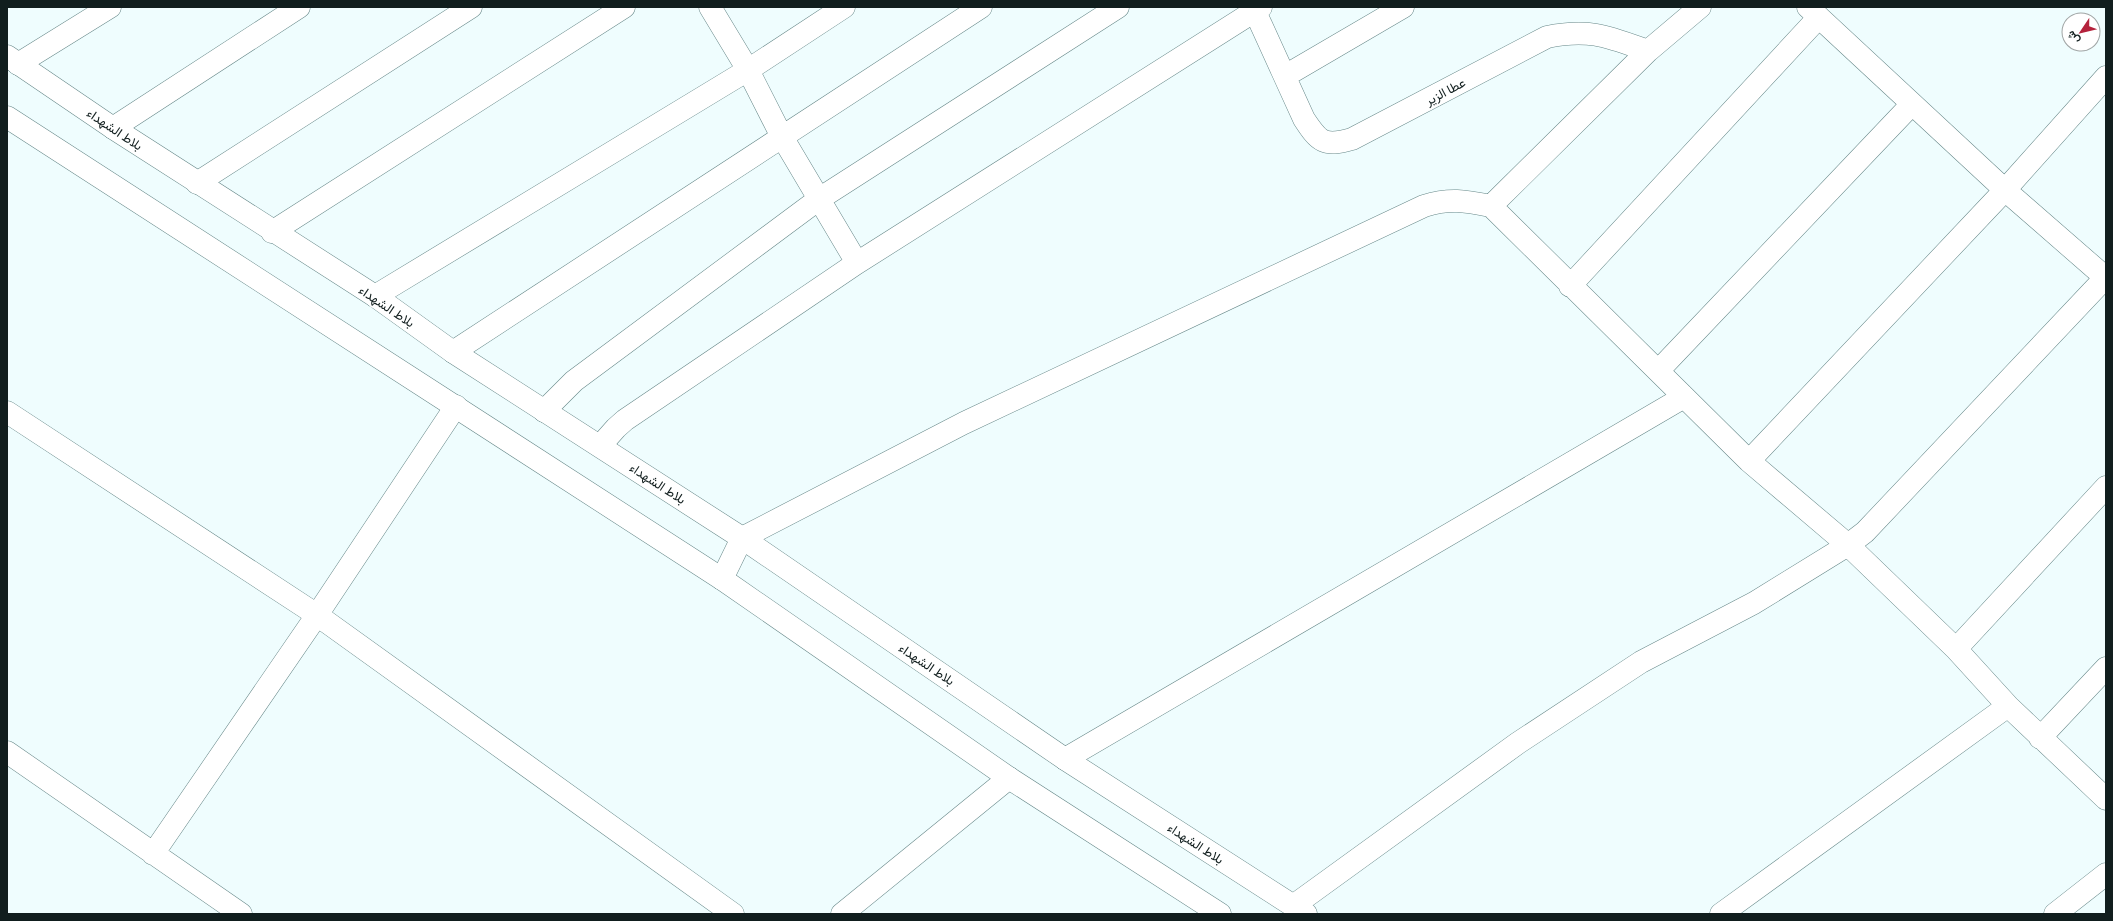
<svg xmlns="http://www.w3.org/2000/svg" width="2113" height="921" font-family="'Exo 2',Vazirmatn,sans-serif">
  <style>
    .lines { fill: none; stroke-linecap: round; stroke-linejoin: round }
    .minor-casing { stroke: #678889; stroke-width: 23 }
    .major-casing { stroke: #678889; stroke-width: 23 }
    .minor { stroke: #fff; stroke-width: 22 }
    .major { stroke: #fff; stroke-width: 22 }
    .labels { text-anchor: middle; stroke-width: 3.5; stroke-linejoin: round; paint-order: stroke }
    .street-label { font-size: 13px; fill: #111e1e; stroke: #fff }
  </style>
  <rect width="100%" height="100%" fill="#effdfe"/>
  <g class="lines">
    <g class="minor-casing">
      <path id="minor" d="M710,7L748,70L781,135L857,263
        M1253,7L1304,119C1319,142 1324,147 1352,139L1547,37C1590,28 1609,37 1648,51
        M1808,7L2005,190L2106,278
        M18,64L110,7
        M1285,76L1403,7
        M113,128L299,7
        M197,183L471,7
        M1491,206L1648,51L1700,7
        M272,232L624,7
        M1570,286L1819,17
        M375,296L748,70L844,7
        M453,352L981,7
        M1659,370L1912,104
        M544,411L574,381L819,199L1118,7
        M7,412L317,615L733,914
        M600,446L616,428L625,420L857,263L1261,7
        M1749,461L2005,190L2106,77
        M722,579L742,538L964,423L1424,206C1450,198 1465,201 1491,206L1749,461L1848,545L1956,649L2008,706L2106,799
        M1956,649L2106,487
        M2040,738L2106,668
        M7,752L241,914
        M1065,759L1684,397
        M153,854L317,615L456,406
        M1293,906L1518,743L1641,662L1754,603L1848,545L1865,532L2106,277
        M842,914L1009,778
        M1721,914L2008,706
        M2055,914L2106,874"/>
    </g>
    <g class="major-casing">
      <path id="major" d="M7,56L113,128L375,296L453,352L742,538L1065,759L1306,914
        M7,117L722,579L1009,778L1220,914"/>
    </g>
    <use href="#minor" class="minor"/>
    <use href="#major" class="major"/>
  </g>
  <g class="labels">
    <g class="street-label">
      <text transform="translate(1445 91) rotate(-28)" y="5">عطا الزير</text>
      <text transform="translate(115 129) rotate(34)" y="5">بلاط الشهداء</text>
      <text transform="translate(387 306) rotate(34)" y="5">بلاط الشهداء</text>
      <text transform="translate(658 483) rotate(33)" y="5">بلاط الشهداء</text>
      <text transform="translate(927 664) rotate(34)" y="5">بلاط الشهداء</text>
      <text transform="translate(1196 843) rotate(33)" y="5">بلاط الشهداء</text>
    </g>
  </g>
  <rect width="2113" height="921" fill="none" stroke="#111e1e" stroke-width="16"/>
  <g transform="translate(2081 32) rotate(235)"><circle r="19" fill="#ffffff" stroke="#a0a5a5"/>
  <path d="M0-3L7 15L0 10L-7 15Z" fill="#b4223c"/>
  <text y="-6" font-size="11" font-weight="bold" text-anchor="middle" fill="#111e1e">ش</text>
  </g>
</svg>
